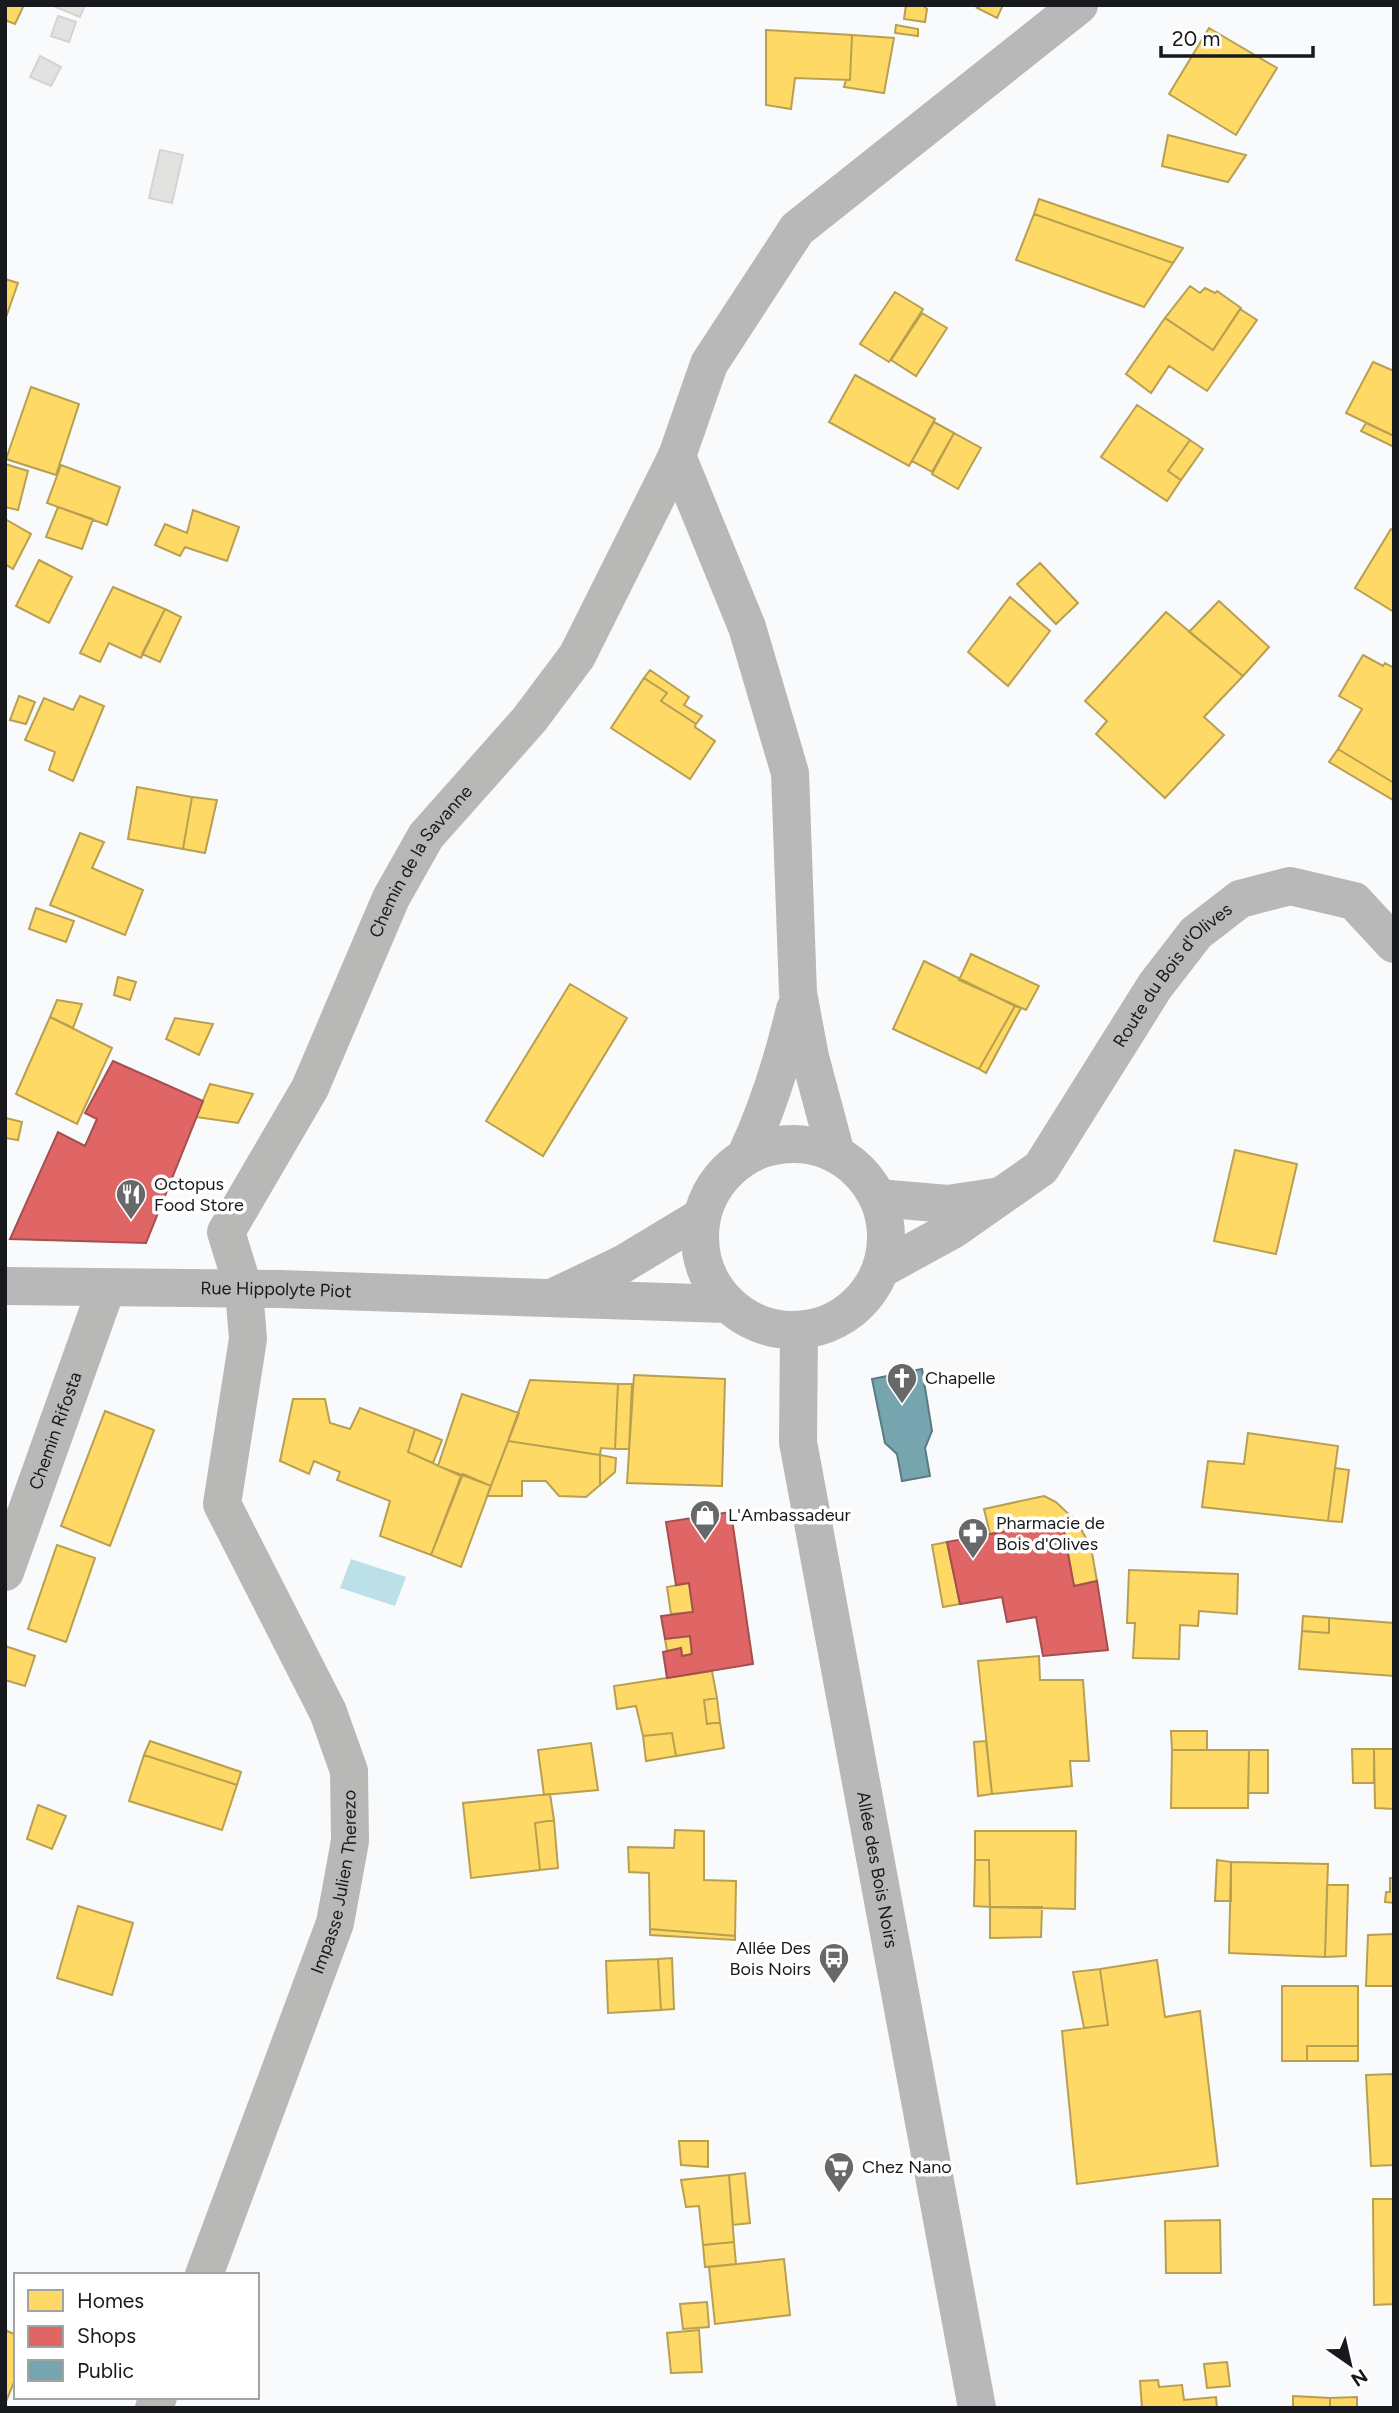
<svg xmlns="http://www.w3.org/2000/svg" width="1399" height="2413" font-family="Figtree,sans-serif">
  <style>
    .water { fill: #bce0e8 }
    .homes { fill: #ffd966; stroke: #b99f50; stroke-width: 2 }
    .shops { fill: #e06666; stroke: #a44f50; stroke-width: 2 }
    .public { fill: #76a5af; stroke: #5a7b83; stroke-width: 2 }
    .building { fill: #e2e2e1; stroke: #d4d4d3; stroke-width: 2 }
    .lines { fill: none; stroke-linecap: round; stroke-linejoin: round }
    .street { stroke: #b8b9b7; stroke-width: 38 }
    .secondary { stroke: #b7b8b7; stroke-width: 38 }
    .labels { text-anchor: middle; stroke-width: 7; stroke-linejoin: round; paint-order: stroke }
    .street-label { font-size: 18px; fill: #17191c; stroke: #fff }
    .poi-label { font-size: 18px; fill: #17191c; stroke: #fff; text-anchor: start }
  </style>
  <rect width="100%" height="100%" fill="#f8fafc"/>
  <path class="water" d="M351,1559L406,1577L395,1606L340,1588Z"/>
  <path class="homes" d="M5,5H24L15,24L5,20Z
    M906,5H923L927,9L925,22L904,19Z
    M982,5H1003L997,18L977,8Z
    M896,25L918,29V36L895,33Z
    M1209,28L1277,68L1236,135L1169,94Z
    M766,30L852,35L850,80L795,78L791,109L766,105Z
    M852,35L894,38L884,93L844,87L846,80H850Z
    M1168,135L1246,155L1228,182L1162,166Z
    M1039,199L1183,248L1173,263L1034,214Z
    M1034,214L1173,263L1144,307L1016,260Z
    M5,279L18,283L5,320Z
    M1190,286L1200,293L1205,288L1215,293L1217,291L1241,308L1213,350L1165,318Z
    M895,292L923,309L889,362L860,344Z
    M1240,309L1257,320L1207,391L1169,366L1151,393L1126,374L1165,318L1213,350Z
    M922,313L947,328L916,376L891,360Z
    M1373,362L1394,371V436L1346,413Z
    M855,375L935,419L909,466L829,422Z
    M31,387L79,404L56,475L6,459Z
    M1137,405L1190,440L1168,471L1181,480L1167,501L1101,457Z
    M934,422L954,433L932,472L912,461Z
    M1366,423L1394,436V447L1361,431Z
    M954,433L981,448L958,489L932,474Z
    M1190,440L1203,449L1181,480L1168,471Z
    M5,464L28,471L18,510L5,507Z
    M61,465L120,487L107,525L47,503Z
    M58,507L93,519L82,549L46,537Z
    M193,510L239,527L227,561L185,547L180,556L155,545L165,524L187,533Z
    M5,519L31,534L13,569L5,564Z
    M1391,529L1394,531V612L1355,588Z
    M39,560L72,577L49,623L16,606Z
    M1040,563L1078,603L1056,624L1017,584Z
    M113,587L165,609L141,658L109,643L100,662L80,653Z
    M1010,597L1050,631L1008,686L968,652Z
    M1219,601L1269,647L1243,676L1189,632Z
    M165,609L181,617L160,662L142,654Z
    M1166,612L1243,676L1204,717L1224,735L1165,798L1096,734L1107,721L1085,701Z
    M1363,655L1383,666L1385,663L1394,668V783L1338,749L1362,709L1339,696Z
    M650,670L689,697L684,705L702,716L696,724L661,701L667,693L644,678Z
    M644,678L667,693L661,701L696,724L695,727L715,741L690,779L611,728Z
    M19,696L35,702L26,724L10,720Z
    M80,696L104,706L73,781L49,770L55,752L25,740L44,698L73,710Z
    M1338,749L1394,783L1393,800L1329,762Z
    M137,787L192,797L183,849L128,839Z
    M192,797L217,800L205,853L183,849Z
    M80,833L104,842L92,868L143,890L125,935L50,905Z
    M36,908L74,921L66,942L29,929Z
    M971,954L1039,986L1026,1010L959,980Z
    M924,961L1015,1006L979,1069L893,1029Z
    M118,977L136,982L130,1000L114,995Z
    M570,984L627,1018L543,1156L486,1121Z
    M57,1000L82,1004L73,1028L50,1017Z
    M1015,1006L1021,1008L986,1073L979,1069Z
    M50,1017L112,1048L77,1124L16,1094Z
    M175,1018L213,1024L199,1055L166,1039Z
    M210,1084L253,1094L238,1123L196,1117Z
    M6,1118L22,1122L18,1140L5,1138Z
    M1235,1150L1297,1164L1276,1254L1214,1241Z
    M634,1375L725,1379L722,1486L627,1483Z
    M530,1380L618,1384L615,1449L601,1448L600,1455L508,1441Z
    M618,1384H632L629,1449H615Z
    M462,1394L519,1413L491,1486L438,1466Z
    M293,1399H325L330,1423L350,1429L360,1408L415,1429L408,1452L461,1476L431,1555L380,1536L390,1501L337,1480L340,1472L314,1461L309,1474L280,1461Z
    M105,1411L154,1430L110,1546L61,1526Z
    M415,1429L442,1440L433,1463L408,1452Z
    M1248,1433L1338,1446L1328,1521L1202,1507L1208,1461L1244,1464Z
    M508,1441L600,1455V1485L586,1497L559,1496L546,1481H522V1496H487Z
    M600,1455L616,1458L615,1472L600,1485Z
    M1335,1468L1349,1470L1342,1522L1328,1521Z
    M463,1474L491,1486L461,1567L431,1555Z
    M1044,1496L1056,1502L1077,1522L1091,1547L1097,1581L1074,1586L1062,1521L990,1534L984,1509Z
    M947,1542L960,1604L943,1607L932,1545Z
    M57,1545L95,1558L66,1642L28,1629Z
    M1129,1570L1238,1574L1237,1614L1199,1611L1198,1626L1180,1625L1179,1659L1133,1658L1135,1623H1127Z
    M689,1583L693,1612L671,1614L667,1587Z
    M1303,1616L1329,1618V1633L1302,1631Z
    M1329,1618L1394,1623V1676L1299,1669L1302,1631L1329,1633Z
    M690,1636L692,1654L682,1656L681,1648L667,1651L665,1639Z
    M5,1646L35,1656L25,1686L5,1680Z
    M1039,1656L1040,1680H1083L1089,1761H1070L1072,1786L992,1794L978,1661Z
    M712,1671L717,1698L704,1700L707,1724L720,1722L724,1748L676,1756L672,1733L643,1736L636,1706L617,1709L614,1686Z
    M717,1698L720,1722L707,1724L704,1700Z
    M1171,1731H1207V1750H1172Z
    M672,1733L676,1756L646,1761L643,1736Z
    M150,1741L241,1772L237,1785L144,1755Z
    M986,1741L992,1794L978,1796L974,1742Z
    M591,1743L598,1790L544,1795L538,1750Z
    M1352,1749H1374V1783H1353Z
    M1374,1749H1394V1809L1375,1808Z
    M1172,1750H1249L1248,1808H1171Z
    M1249,1750H1268V1793H1248Z
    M144,1755L237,1785L222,1830L129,1801Z
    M550,1794L554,1820L535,1823L540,1870L471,1878L463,1803Z
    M38,1805L66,1816L52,1849L27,1839Z
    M554,1820L558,1868L540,1870L535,1823Z
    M675,1830L704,1831V1880L736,1881L735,1936L650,1929L649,1873L629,1872L628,1847L674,1848Z
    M975,1831H1076L1075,1909L990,1907L989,1860H975Z
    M975,1860H989L990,1907L974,1906Z
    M1217,1860L1231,1862V1901H1215Z
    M1231,1862L1328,1864L1325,1957L1229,1953Z
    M1390,1878H1394V1903L1385,1902L1386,1892H1390Z
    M1327,1885H1348L1346,1956L1325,1957Z
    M78,1906L133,1923L112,1995L57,1978Z
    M990,1907H1042L1041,1937L990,1938Z
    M650,1929L735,1936V1940L650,1935Z
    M1394,1934V1986H1366L1368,1935Z
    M672,1958L674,2009L661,2010L658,1959Z
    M658,1959L661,2010L608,2013L606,1961Z
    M1157,1960L1165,2017L1200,2011L1218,2166L1077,2184L1062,2031L1108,2025L1100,1969Z
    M1100,1969L1108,2025L1084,2028L1073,1972Z
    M1282,1986H1358V2046H1307V2061H1282Z
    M1307,2046H1358V2061H1307Z
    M1394,2074V2165L1371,2166L1366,2075Z
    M679,2141H708V2167L681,2165Z
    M745,2173L750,2223L733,2225L729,2175Z
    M729,2175L734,2242L703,2245L699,2206L686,2207L681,2180Z
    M1373,2199H1394V2304L1374,2305Z
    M1220,2220L1221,2273H1166L1165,2221Z
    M734,2242L736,2264L705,2267L703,2245Z
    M784,2259L790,2315L715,2324L709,2267Z
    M707,2302L709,2327L683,2329L680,2304Z
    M5,2330L16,2335V2377L5,2404Z
    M699,2330L702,2372L671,2373L667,2333Z
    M1227,2362L1230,2386L1207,2388L1204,2364Z
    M1158,2380L1159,2387L1182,2385L1184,2400L1216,2397L1217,2408H1142L1140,2381Z
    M1293,2396L1330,2398V2408H1293Z
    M1357,2397V2408H1330V2398Z"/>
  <path class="shops" d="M113,1061L203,1101L146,1243L10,1239L58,1132L85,1146L97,1119L85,1113Z
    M731,1512L753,1664L667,1678L663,1652L681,1648L682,1656L692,1654L690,1636L665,1639L661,1616L693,1612L689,1583L676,1585L666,1522Z
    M1062,1521L1074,1586L1097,1581L1108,1650L1043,1656L1036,1617L1007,1622L1002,1597L960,1604L947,1542Z"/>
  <path class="public" d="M922,1369L932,1431L925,1448L930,1476L902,1481L897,1454L885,1443L872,1379Z"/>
  <path class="building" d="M51,5H85L80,17Z
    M58,16L76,22L69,42L51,36Z
    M40,56L61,67L51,86L30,77Z
    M160,150L183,155L172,203L149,198Z"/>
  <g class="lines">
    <g class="street">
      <path id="s1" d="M5,1572L106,1289"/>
      <path id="s2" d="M204,2275L335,1923L350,1841L349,1771L328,1712L222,1504L248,1339L244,1290L226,1232L310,1088L391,898L426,836L529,720L577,656L677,456"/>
      <path d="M154,2408L158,2397"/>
    </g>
    <g class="secondary">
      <circle cx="793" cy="1237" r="93"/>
      <path d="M836,1154L810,1057L798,993L790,773L747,627L677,456L709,364L797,229L1079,5"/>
      <path d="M746,1155C768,1108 783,1060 795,1009"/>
      <path d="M878,1198L948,1204L994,1197"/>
      <path id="s3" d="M881,1269L954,1229L1041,1168L1155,986L1196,933L1240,899L1290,886L1354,901L1394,944"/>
      <path id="s4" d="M5,1286L280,1289L726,1304"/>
      <path d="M556,1296L623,1264L701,1217"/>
      <path id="s5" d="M799,1331L798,1442L977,2408"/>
    </g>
  </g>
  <defs>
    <g id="restaurant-pin" transform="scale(1.575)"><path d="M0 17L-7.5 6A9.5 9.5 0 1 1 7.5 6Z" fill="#66686a" stroke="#fff"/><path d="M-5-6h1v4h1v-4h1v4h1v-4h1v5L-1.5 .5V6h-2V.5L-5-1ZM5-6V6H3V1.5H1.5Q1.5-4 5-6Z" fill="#fff"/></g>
    <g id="church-pin" transform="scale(1.575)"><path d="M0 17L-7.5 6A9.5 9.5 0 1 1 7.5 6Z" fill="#66686a" stroke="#fff"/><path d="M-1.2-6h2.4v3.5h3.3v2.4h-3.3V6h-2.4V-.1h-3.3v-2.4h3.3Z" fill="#fff"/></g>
    <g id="shop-pin" transform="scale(1.575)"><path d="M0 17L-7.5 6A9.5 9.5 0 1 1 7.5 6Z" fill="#66686a" stroke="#fff"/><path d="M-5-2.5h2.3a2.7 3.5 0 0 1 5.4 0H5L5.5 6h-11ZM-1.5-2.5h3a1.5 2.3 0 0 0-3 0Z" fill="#fff"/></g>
    <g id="pharmacy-pin" transform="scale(1.575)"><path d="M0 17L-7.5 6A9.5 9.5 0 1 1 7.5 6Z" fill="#66686a" stroke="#fff"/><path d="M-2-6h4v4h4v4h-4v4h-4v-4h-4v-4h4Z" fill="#fff"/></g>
    <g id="bus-pin" transform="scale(1.575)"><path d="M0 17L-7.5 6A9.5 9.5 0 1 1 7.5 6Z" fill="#66686a" stroke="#fff"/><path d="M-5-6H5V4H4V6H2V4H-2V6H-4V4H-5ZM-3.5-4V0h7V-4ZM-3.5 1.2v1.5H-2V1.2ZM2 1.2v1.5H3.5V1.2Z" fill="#fff"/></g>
    <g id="supermarket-pin" transform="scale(1.575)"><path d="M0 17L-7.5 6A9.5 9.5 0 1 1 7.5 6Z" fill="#66686a" stroke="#fff"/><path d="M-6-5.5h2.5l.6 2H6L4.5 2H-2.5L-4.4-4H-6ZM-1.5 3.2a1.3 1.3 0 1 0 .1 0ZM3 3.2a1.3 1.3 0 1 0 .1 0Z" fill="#fff"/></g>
  </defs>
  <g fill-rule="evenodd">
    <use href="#restaurant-pin" x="131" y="1194"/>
    <use href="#church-pin" x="902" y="1378"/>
    <use href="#shop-pin" x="705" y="1515"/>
    <use href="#pharmacy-pin" x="973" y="1533"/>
    <use href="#bus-pin" x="834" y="1958"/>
    <use href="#supermarket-pin" x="839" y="2167"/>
  </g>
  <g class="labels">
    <g class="street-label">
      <text dy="6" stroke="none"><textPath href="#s2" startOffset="1522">Chemin de la Savanne</textPath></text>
      <text dy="6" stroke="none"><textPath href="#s3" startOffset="424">Route du Bois d'Olives</textPath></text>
      <text dy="6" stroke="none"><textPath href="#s4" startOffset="271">Rue Hippolyte Piot</textPath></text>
      <text dy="6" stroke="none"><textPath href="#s1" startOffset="150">Chemin Rifosta</textPath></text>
      <text dy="6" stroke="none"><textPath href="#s5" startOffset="546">Allée des Bois Noirs</textPath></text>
      <text dy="6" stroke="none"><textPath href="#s2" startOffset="416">Impasse Julien Therezo</textPath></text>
    </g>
    <g class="poi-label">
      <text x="154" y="1190">Octopus<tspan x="154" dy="21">Food Store</tspan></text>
      <text x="925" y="1384">Chapelle</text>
      <text x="728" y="1521">L'Ambassadeur</text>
      <text x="996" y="1529">Pharmacie de<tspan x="996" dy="21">Bois d'Olives</tspan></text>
      <text x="811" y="1954" text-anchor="end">Allée Des<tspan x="811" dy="21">Bois Noirs</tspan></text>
      <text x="862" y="2173">Chez Nano</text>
    </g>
  </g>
  <rect width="1399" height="2413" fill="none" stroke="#17191c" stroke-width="14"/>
  <rect x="14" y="2273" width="245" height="126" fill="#ffffff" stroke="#a2a3a4" stroke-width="2"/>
  <rect x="28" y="2290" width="35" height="21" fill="#ffd966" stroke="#a2a3a4" stroke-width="2"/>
  <text x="77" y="2308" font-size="21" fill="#17191c">Homes</text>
  <rect x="28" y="2326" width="35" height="21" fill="#e06666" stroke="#a2a3a4" stroke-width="2"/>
  <text x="77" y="2343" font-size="21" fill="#17191c">Shops</text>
  <rect x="28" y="2360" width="35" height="21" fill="#76a5af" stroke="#a2a3a4" stroke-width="2"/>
  <text x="77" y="2378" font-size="21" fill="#17191c">Public</text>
  <g transform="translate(1350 2364) rotate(146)" stroke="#ffffff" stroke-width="5" paint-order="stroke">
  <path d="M0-5L12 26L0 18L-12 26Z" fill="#17191c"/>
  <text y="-10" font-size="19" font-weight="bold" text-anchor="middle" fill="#17191c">N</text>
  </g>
  <path d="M1161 46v10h152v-10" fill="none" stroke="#17191c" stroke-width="3.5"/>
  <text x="1172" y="46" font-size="21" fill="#17191c" stroke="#ffffff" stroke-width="5" paint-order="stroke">20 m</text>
</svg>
